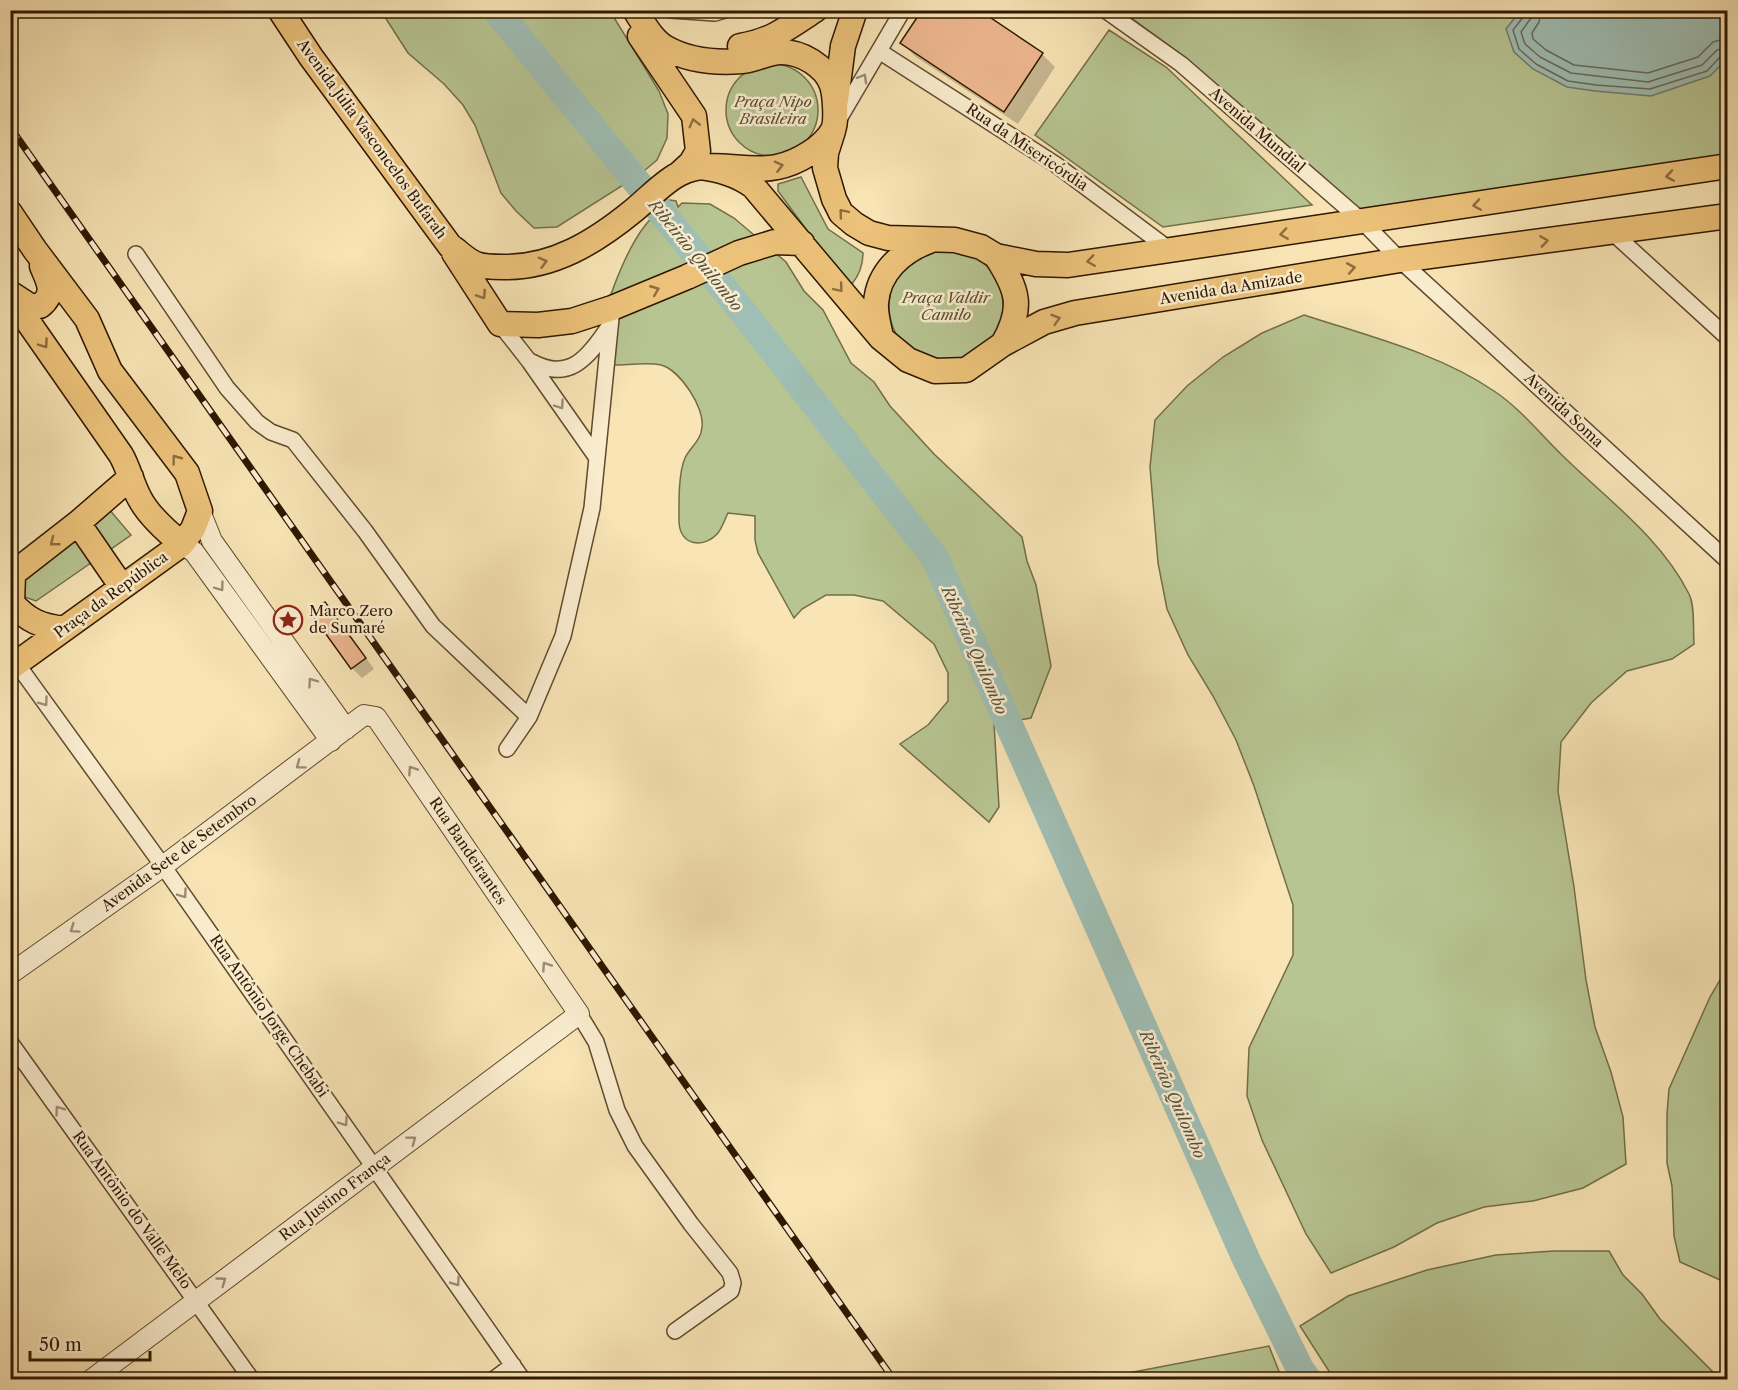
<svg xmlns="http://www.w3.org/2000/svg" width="1738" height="1390" font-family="'Libre Caslon Text',serif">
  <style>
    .green { fill: #b7c592; stroke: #726e49; stroke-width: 1.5 }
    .water { fill: #9fbeb4; stroke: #727b6c; stroke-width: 1.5 }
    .shadow { fill: #0003 }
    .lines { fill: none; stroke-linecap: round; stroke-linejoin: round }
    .shore { stroke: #666a5a; stroke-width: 1.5 }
    .river { stroke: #9fbeb4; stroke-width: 28 }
    .building { fill: #edb68e; stroke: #2e1700; stroke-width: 1.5 }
    .minor-casing { stroke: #604a2d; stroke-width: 18 }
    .tertiary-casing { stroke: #604a2d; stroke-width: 22 }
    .primary-casing { stroke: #2e1700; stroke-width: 27 }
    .minor { stroke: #faedcf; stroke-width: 15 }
    .tertiary { stroke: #faedcf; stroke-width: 20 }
    .primary { stroke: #ecc27a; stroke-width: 24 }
    .rail-casing { stroke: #2e1700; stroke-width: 7 }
    .rail { stroke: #faedcf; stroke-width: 4.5; stroke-dasharray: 14; stroke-linecap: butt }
    .oneway { stroke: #9e8d72 }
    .oneway2 { stroke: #8d6c3d }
    .labels { text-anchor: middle; stroke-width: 5; stroke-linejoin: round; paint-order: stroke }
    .park-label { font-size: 15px; font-style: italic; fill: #574b2c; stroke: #faedcf }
    .street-label { font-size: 15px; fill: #2e1700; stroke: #faedcf }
    .poi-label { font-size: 15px; fill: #2e1700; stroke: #faedcf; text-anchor: start }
    .water-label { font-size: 16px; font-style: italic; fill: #56513f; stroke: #faedcf }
  </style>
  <rect width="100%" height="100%" fill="#f8e4b5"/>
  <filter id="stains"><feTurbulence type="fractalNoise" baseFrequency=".00333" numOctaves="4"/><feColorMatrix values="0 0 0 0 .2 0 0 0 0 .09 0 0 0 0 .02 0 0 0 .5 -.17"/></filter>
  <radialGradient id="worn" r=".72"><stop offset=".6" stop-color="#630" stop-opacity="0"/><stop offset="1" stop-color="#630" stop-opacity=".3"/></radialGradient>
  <path class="green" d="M381,11H610L659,91L668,114L667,138L657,160L639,175L557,227L534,228L516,211L501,193L475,125L463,105L444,84L408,53Z
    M1122,11H1727V156L1354,215L1179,53Z
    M1109,30L1166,67L1312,205L1163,227L1035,135Z
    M726 110a46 46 0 1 1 92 0a46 46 0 1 1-92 0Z
    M801,177L828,229L863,253C863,265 860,274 852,284L842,278L778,191V184Z
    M670,200L676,201L678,207L682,203L710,204L734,218L786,262L804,291L823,310L851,363L874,382L890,406L934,454L1022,537L1027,561L1036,585L1051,666L1031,718L1007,722L994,723L999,807L989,822L900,744L928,725L948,701V673L934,644L883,601L854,595H826L802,609L794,618L758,553L755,540V516L728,513C725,519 722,528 718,533C704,549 680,546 679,522C679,505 678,474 685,458C690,447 701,441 702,427C705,408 680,370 661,365C649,362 627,365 615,365L595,347C603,313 623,254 644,227C651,217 661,209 670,200Z
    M889 306a57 57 0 1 1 114 0a57 57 0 1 1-114 0Z
    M1304,315C1368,336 1438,353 1494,391C1521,409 1541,435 1564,457C1608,500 1661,538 1689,594C1695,605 1693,630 1694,644L1672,659L1627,671L1591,703L1561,742L1558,791L1574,887L1586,980L1595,1027L1611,1072L1623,1117L1626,1164L1583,1188L1533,1201L1484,1207L1437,1223L1394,1247L1331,1273L1306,1234L1262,1140L1247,1096L1249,1048L1293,955V905L1254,786L1236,740L1213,696L1188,655L1167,609L1158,563L1150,467L1155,420L1187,386L1223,357L1262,333Z
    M108,508L131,535L36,601L19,595L15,585Z
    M1727,968V1283L1680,1262L1674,1236L1672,1186L1667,1163V1114L1669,1089L1710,997Z
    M1554,1251H1609L1623,1275L1642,1294L1660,1319L1720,1379H1334L1300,1326L1348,1296L1427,1270L1496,1255Z
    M1269,1346L1282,1379H1093V1372L1123,1374Z"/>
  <path class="water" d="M1521,10L1727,11V59L1710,76L1651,96L1595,91L1567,87L1533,69L1514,52L1506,29Z"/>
  <path class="shadow" d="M902,43L1042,54L1055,67L1018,124L916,57Z
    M325,604L334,614L374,669L362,678L352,668Z"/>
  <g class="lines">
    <path class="shore" d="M1525,10L1524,16L1513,30L1519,49L1536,64L1568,81L1596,85L1650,89L1707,71L1721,56L1728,55
      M1532,10L1531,18L1521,32L1525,44L1540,57L1571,73L1648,82L1702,65L1717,50L1728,47
      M1541,10L1539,22L1532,33L1533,39L1546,50L1574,65L1648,73L1698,57L1713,42L1728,38"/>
    <path class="river" d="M496,10L743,312L935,558L1246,1259L1300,1369L1308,1380"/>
  </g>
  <path class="building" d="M922,10H979L1043,53L1004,112L900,43Z
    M325,602L366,658L351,669L310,612Z"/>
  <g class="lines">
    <g class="minor-casing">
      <path id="minor" d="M671,10L715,13L725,10
        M1105,10L1181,64L1363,222L1400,260L1728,561
        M879,51L1055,164L1170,250
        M836,124L903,10
        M1612,232L1728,338
        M136,254L227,388L257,422L271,432L293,440L365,531L433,626L529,717
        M500,324L529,361L597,458L612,308
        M532,362C569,382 588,358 608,328
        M12,657L163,866L523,1380
        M507,749L529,717L563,636L592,508L597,458
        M579,1014L596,1042L617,1110L635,1146L691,1224L730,1273L733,1283L731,1291L675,1331
        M10,1042L252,1380
        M493,1380L513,1365"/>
    </g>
    <g class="tertiary-casing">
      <path id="tertiary" d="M200,511L212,541L346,729
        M182,544L194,552L331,741
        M10,974L163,866L364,715L376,717L579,1014L91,1380"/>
    </g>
    <g class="primary-casing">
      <path id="primary" d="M280,10L311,57L450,246C458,251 467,261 476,264C483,267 494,267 503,267C553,268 595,242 633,211C648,199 662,183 679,174C712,157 744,174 777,167C797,163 823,148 833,130C837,121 835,95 832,85C825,66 802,52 781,52C768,52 755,60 742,61C716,63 689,61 666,48C652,40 644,24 635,10
        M640,36L694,116L698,151L691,163L679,174
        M740,46C772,41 789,27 815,10
        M836,100L843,46L855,10
        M833,131L826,153L825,168L834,199L841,213L854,224L869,233L888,238L955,240L981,247L996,256L1036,264L1068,265L1170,250L1728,166
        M700,167C720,170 736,174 753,186L881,338L908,360L935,371L966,370L1003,344L1044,322L1075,313L1400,260L1728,216
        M10,213L35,250L87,319L110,371L187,473L200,511L193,529L182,544L10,668
        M454,253L500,324L538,325L572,321L612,308L687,277L739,253L775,242L802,243
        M996,256C1018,290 1024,307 1003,344
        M10,293L30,306H40C56,293 49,283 42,266
        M10,296L121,455C129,469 132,485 140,499C149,516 166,531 182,544
        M881,337C879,326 875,314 876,303C878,272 902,251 929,241
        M78,523L122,587
        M13,575L12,603C28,621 41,626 64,629
        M10,576L78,523L131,477"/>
    </g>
    <use href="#minor" class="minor"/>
    <use href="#tertiary" class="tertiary"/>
    <use href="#primary" class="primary"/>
    <g class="rail-casing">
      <path id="rail" d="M10,127L894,1380"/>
    </g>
    <use href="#rail" class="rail"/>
  </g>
  <defs><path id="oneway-chevron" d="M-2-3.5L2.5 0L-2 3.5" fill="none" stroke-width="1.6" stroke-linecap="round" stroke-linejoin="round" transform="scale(1.5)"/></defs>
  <g class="oneway">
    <use href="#oneway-chevron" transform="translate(863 78) rotate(-60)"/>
    <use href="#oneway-chevron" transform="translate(560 405) rotate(55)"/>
    <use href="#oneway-chevron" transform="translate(220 587) rotate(54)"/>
    <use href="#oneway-chevron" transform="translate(312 682) rotate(-125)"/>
    <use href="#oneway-chevron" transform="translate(44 702) rotate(54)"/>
    <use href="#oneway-chevron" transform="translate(300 765) rotate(143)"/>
    <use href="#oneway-chevron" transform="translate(412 770) rotate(-124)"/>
    <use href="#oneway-chevron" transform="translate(183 894) rotate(55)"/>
    <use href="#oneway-chevron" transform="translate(74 929) rotate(145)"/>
    <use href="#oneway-chevron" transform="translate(546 966) rotate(-124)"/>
    <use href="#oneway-chevron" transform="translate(59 1110) rotate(-126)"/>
    <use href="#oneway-chevron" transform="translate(344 1122) rotate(55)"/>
    <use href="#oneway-chevron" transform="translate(412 1140) rotate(-37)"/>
    <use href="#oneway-chevron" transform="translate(222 1281) rotate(-36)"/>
    <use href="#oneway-chevron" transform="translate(456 1282) rotate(55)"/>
  </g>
  <g class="oneway2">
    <use href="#oneway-chevron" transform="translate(694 123) rotate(-104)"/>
    <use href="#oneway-chevron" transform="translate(779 166) rotate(-14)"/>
    <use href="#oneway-chevron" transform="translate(1670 176) rotate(171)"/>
    <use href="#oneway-chevron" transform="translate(1477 205) rotate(171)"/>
    <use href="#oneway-chevron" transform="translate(843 213) rotate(-130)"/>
    <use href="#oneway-chevron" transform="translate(1284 234) rotate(172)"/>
    <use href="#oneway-chevron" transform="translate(1544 241) rotate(-8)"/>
    <use href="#oneway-chevron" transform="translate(1091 261) rotate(172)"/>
    <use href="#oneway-chevron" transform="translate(543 262) rotate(-15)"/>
    <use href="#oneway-chevron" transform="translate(1351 268) rotate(-10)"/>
    <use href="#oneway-chevron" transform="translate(839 288) rotate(50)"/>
    <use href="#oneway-chevron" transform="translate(655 290) rotate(-22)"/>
    <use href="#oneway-chevron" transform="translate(482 295) rotate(57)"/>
    <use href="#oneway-chevron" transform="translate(1056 319) rotate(-17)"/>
    <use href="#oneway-chevron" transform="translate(44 344) rotate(55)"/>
    <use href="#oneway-chevron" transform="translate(176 459) rotate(-127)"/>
    <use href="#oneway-chevron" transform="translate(54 542) rotate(142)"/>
  </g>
  <defs>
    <g id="sight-ring" transform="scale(1.5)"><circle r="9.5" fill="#faedcf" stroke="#8f2418" stroke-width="1.5"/><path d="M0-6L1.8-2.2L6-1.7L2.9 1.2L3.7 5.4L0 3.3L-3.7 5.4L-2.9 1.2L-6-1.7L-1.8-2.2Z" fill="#8f2418"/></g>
  </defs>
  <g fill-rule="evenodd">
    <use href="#sight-ring" x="288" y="620"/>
  </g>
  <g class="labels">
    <g class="park-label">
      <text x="773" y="107">Praça Nipo<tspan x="773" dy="17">Brasileira</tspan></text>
      <text x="946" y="303">Praça Valdir<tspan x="946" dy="17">Camilo</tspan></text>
    </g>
    <g class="street-label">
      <text transform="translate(1257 130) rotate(41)" y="5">Avenida Mundial</text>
      <text transform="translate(372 139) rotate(54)" y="5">Avenida Júlia Vasconcelos Bufarah</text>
      <text transform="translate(1027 147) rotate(34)" y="5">Rua da Misericórdia</text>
      <text transform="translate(1231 288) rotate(-9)" y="5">Avenida da Amizade</text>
      <text transform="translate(1564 410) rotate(43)" y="5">Avenida Soma</text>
      <text transform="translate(111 595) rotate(-36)" y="5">Praça da República</text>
      <text transform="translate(468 851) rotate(56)" y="5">Rua Bandeirantes</text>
      <text transform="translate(179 853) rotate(-36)" y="5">Avenida Sete de Setembro</text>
      <text transform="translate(269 1016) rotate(55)" y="5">Rua Antônio Jorge Chebabi</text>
      <text transform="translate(335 1197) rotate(-37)" y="5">Rua Justino França</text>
      <text transform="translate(132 1210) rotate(54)" y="5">Rua Antônio do Valle Melo</text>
    </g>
    <g class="poi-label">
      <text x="309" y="616">Marco Zero<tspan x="309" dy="17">de Sumaré</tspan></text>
    </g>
    <g class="water-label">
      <text transform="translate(696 255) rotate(51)" y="6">Ribeirão Quilombo</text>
      <text transform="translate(975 650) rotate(66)" y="6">Ribeirão Quilombo</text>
      <text transform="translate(1173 1094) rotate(66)" y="6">Ribeirão Quilombo</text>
    </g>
  </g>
  <rect width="1738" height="1390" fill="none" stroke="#f8e4b5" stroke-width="36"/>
  <rect x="12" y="12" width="1714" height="1366" fill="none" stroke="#2e1700" stroke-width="3"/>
  <rect x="18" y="18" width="1702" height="1354" fill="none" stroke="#2e1700" stroke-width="1.5"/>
  <path d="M30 1351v9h120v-9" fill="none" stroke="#2e1700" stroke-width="3"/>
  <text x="39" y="1351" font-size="18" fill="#2e1700" stroke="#faedcf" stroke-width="4.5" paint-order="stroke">50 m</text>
  <rect width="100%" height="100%" filter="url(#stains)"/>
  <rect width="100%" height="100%" fill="url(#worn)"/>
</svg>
